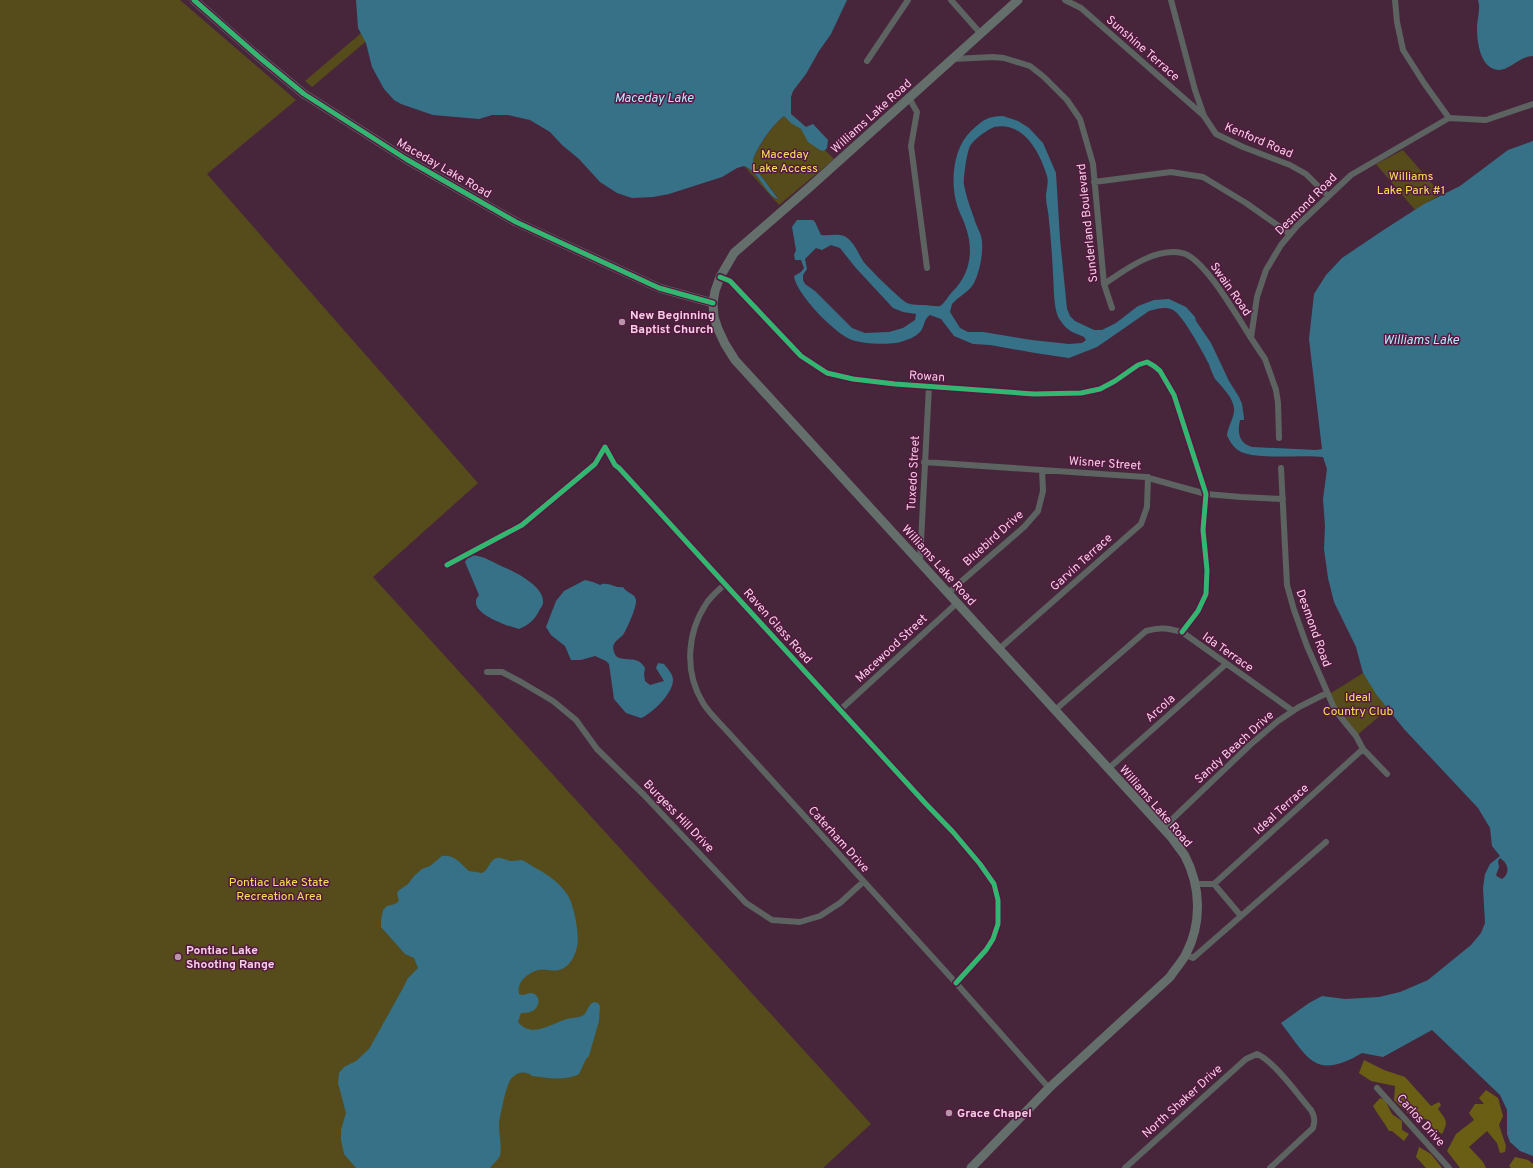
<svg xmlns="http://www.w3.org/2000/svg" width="1533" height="1168" font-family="Overpass,sans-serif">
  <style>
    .green { fill: #554b1b }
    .forest { fill: #6a5e14 }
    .water { fill: #367187; fill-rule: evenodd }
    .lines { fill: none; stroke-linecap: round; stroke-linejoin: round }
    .street { stroke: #5c6361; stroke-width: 6 }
    .secondary { stroke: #646e6b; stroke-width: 9 }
    .cycleway-casing { stroke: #551841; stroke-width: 8 }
    .cycleway { stroke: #33b770; stroke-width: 5 }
    .poi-dot { fill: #b894aa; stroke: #551841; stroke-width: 1.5 }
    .labels { text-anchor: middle; stroke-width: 3; stroke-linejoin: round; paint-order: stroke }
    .street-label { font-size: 12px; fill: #f5cfe5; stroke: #551841 }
    .park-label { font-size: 12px; fill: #f2e257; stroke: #551841 }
    .poi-label { font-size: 12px; font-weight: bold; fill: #f5cfe5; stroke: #551841; text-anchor: start }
    .water-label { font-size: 13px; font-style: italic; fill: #b2e9fd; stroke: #551841 }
  </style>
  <rect width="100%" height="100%" fill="#47263c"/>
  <path class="green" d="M0,0H180L296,100L207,174L478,483L373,577L871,1124L823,1168H0Z
    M400,0H415L312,87L305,81Z
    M784,116L800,128L824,151L825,150L834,159L779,205L744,166L753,172L777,200L778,198L755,168L753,159C758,147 773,124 784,116Z
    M1403,150L1441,194L1415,210L1376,164Z
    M1363,673L1388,709L1356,736L1327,693H1331Z"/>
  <path class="forest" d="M1364,1060L1384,1070L1405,1077L1431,1106L1439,1102L1441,1105L1438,1109C1446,1120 1449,1121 1442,1134L1434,1129L1426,1119L1412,1117L1394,1100L1395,1086L1371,1081L1359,1073Z
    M1486,1090L1498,1098L1503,1116L1499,1125L1506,1146L1505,1152L1500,1153L1497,1143L1487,1131L1469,1147L1483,1162L1486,1168H1460L1447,1151L1456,1134L1474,1120L1469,1113L1475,1104H1484L1479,1098Z
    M1380,1098L1385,1100L1392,1114L1402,1121V1130L1409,1134L1404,1141L1392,1131H1389C1384,1122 1378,1115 1373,1106Z
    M1419,1147L1431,1154L1442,1168H1426L1416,1157Z
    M1515,1157L1528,1160L1533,1164V1168H1511L1509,1166Z"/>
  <path class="water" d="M356,0H847L831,34L819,51L806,74L793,91L791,97V114L806,127L813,124L828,140L827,148L824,151L820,150L808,142L801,129L791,123L784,116C773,124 758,146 753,159L755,168L779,200C765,195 760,172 744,166L737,168L722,177L669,194L653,197L632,198L617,193L600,182L579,159L562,145L550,132L530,120L508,115H492L479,119L433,115L401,104L394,100L384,89L372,67L366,43L358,28Z
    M1478,0H1533V56C1520,56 1510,70 1499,70C1480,69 1477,42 1477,28C1477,19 1481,9 1478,0Z
    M1003,116L1018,121L1029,128L1043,143L1056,173L1060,239L1067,309L1070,316L1075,321L1094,330H1102L1116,323L1138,306L1154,300L1169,299L1186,307L1195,317L1196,321L1211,343L1229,381L1239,397L1242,404L1244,418V420H1240C1237,433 1239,443 1252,447L1316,450L1322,449L1309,339L1314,294L1326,275L1342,258L1382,231L1424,204L1460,186L1508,150L1533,141V1156L1520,1151L1510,1142L1507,1134V1110L1500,1095L1432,1030L1383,1057L1362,1053C1315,1081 1308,1058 1281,1023L1309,1003L1322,996L1345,999L1379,997L1400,992L1428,980L1471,945L1481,933L1485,923L1483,888L1485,874L1490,864L1500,856L1492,846L1490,828L1478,808L1404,729L1376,694L1363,673L1356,647L1334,602L1328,578L1324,549L1325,526L1323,499L1327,469L1323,457C1303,454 1252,461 1238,450C1233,447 1229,440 1227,435C1228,426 1235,417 1234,408C1233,398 1223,388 1216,380C1214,378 1210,368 1209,364C1203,353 1183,315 1173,310C1166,306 1156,309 1149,311L1097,347L1069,358L1035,353L990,345L973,344L954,336L941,319L930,315C923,319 925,328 919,333C916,336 910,339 906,340C894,346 864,344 852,340C835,334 796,294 794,276L801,272L804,268L801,260H795L794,255L796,250L792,227L797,220H813L815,222L821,235C829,236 839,233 846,237C854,242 858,253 863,261C867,267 902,301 907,303C912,305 919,305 925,305C929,305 936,307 940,306C944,304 949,295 952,292C970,275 974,251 966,228C964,220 959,213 957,205C950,182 953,148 971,131C982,121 987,116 1003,116ZM994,127C1024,121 1040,153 1047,176C1049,183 1046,190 1046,197C1046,205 1049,213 1049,221C1051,238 1052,256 1053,273C1054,285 1053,310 1060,320C1068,332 1073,332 1084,337L1086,340L1082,343L1069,344L1032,340L983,332H968L960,328L950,312L952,304C959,296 969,292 974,283C980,271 983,254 982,241C981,232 976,226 974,218C970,207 966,196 964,185C963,178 967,152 970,146C974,139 987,130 994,127ZM831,245L840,248L855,267L893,308L903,312L916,314L915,320L903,328L889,332L865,333L852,328L815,291L805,284L803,280V275L807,269L805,259L816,248L822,250ZM1500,858C1508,863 1511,873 1502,879L1498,877L1496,875L1499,867L1498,861Z
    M469,555C482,555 489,560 501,566C513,571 545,586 543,603C543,605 540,609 539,611C534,621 528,625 519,629C508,626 474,615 476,601C476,598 478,597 479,595L465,562Z
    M585,580L593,582L600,585C608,581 615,589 623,587C626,593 635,593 636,600C637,607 627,629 623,635C620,638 616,640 614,644C612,648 614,653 616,656C625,663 637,654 645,668L644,674L645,681L650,685L664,681L656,668L658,663L664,664C668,669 673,674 673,680C673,693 653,713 641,718L626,713L614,699L609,664L606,661L595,656L581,660H571L565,646L551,635L546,627L556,601L564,591Z
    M442,856C455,854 461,864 469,871L482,873C489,870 489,860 497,858C502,857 506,861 512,861C515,861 518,860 521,860C526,861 530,865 534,867C547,874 559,882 567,894C574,904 580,935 577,947C575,956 569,968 559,970C553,972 544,968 538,970C528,973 516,982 519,994L522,995C525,995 528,993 531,993C541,994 540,1006 534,1010C530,1013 525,1013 521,1013L518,1022C531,1038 549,1025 564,1020C569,1018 576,1018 582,1016C588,1013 587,1005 594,1002L598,1003L600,1006L599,1021L589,1056L586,1059L579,1074C567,1081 546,1078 532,1076C526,1070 516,1072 511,1079C506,1085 500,1116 499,1124C499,1134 502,1147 500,1156C498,1160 493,1164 490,1168H356L344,1154L341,1140V1130L346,1113L338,1083L339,1073L344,1067L356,1061L369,1049L403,988L408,978L418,968L414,958L405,954L381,927V920L383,910L387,906L395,904L399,901L397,894L398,891L408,884L414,876L422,869L430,866Z"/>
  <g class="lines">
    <path class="street" d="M951,0L981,34
      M1065,0L1081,8L1203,115
      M1171,0L1195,90L1204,116L1216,134L1243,147L1290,165L1306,174L1328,196
      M1395,0L1397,22L1403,50L1424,83L1449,118
      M953,59L993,57L1004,58L1030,66L1044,77L1067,100L1080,119L1093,164L1104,284L1112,308
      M867,61L908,0
      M909,98L917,112L911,146L927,268
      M1094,182L1171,172L1203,177L1246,203L1290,234
      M720,277L730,281L801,356L827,373L853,379L895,384L1034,394L1081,393L1100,389L1115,381L1138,365L1147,362L1154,366L1160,371L1174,395L1206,494L1203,530L1207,570L1206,594L1198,611L1182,632
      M1104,284C1125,270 1155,247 1182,253C1204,257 1238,318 1251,338
      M1279,438L1278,403L1276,390L1265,359L1251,338L1257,297L1266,270L1281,245L1297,226L1351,175L1449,118L1486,120L1533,104
      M924,462L1145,477L1206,494L1241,497L1283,499
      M1281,468L1287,585L1294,610L1307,646L1335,710L1356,736L1363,749L1387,774
      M920,561L929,386
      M447,565L522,525L595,464L605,447L615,465L619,468L926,804L953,832L980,864L994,884L998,900V924L993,939L986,950L956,983
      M725,584C719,590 711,596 706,604C687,633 684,672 703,703C709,713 719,722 727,731L956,983L1049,1088
      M948,593L1024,527L1038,511L1043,491L1042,470
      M999,649L1141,524L1147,507L1148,477
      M487,672H502L521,682L553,701L576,720L597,749L644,795L746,903L772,920L800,922L820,916L840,903L863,882
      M840,710L957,603
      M1055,710L1146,631C1160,627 1167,628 1182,632L1293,711
      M1108,769L1226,664
      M1163,828L1250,745L1278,721L1299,707L1327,693
      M1195,884H1214L1241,916
      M1214,884L1363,749
      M1186,955L1193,958L1326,842
      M1377,1088L1449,1168
      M1125,1168L1246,1059L1257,1054C1274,1061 1298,1095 1311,1110C1315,1117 1315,1121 1313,1128L1270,1168"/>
    <path class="secondary" d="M194,0L259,57L304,94L406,159L516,222L659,288L713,303
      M971,1168L1049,1088L1170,977C1175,969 1182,962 1186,954C1202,923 1201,887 1185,856C1181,850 1176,844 1172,838L735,360L725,344L718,329L714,317L713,303L715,291L720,277L734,253L811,186L1018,0"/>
    <g class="cycleway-casing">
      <path id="cycleway" d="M194,0L259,57L304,94L406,159L516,222L659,288L713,303
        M720,277L730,281L801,356L827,373L853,379L895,384L1034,394L1081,393L1100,389L1115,381L1138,365L1147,362L1154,366L1160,371L1174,395L1206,494L1203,530L1207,570L1206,594L1198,611L1182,632
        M447,565L522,525L595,464L605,447L615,465L619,468L926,804L953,832L980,864L994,884L998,900V924L993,939L986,950L956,983"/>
    </g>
    <use href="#cycleway" class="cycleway"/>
  </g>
  <g class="poi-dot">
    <circle cx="622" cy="322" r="4"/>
    <circle cx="178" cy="957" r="4"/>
    <circle cx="949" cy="1113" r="4"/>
  </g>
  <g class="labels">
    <g class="street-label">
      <text transform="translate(1143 48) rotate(41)" y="4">Sunshine Terrace</text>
      <text transform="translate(871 116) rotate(-42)" y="4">Williams Lake Road</text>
      <text transform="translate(1259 140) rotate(23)" y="4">Kenford Road</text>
      <text transform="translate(444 168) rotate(30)" y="4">Maceday Lake Road</text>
      <text transform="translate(1306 204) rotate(-45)" y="4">Desmond Road</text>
      <text transform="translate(1087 223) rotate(-96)" y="4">Sunderland Boulevard</text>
      <text transform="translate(1231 289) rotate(55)" y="4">Swain Road</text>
      <text transform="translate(927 376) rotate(4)" y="4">Rowan</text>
      <text transform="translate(1105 463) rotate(4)" y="4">Wisner Street</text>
      <text transform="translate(913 473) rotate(-87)" y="4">Tuxedo Street</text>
      <text transform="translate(993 538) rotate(-42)" y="4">Bluebird Drive</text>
      <text transform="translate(1081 562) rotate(-42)" y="4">Garvin Terrace</text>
      <text transform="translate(939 565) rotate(48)" y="4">Williams Lake Road</text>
      <text transform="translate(778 626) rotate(48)" y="4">Raven Glass Road</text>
      <text transform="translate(1314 628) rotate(70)" y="4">Desmond Road</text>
      <text transform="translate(891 648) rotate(-43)" y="4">Macewood Street</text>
      <text transform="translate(1228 652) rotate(35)" y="4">Ida Terrace</text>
      <text transform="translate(1160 708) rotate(-42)" y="4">Arcola</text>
      <text transform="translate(1234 747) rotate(-42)" y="4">Sandy Beach Drive</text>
      <text transform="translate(1156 806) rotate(49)" y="4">Williams Lake Road</text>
      <text transform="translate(1281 809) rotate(-42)" y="4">Ideal Terrace</text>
      <text transform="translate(679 816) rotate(46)" y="4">Burgess Hill Drive</text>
      <text transform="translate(839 839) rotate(48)" y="4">Caterham Drive</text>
      <text transform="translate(1182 1101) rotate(-42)" y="4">North Shaker Drive</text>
      <text transform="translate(1421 1120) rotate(48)" y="4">Carlos Drive</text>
    </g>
    <g class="park-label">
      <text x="785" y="158">Maceday<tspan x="785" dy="14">Lake Access</tspan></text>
      <text x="1411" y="180">Williams<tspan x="1411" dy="14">Lake Park #1</tspan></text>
      <text x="1358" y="701">Ideal<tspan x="1358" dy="14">Country Club</tspan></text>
      <text x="279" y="886">Pontiac Lake State<tspan x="279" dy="14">Recreation Area</tspan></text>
    </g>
    <g class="poi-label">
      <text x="630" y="319">New Beginning<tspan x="630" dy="14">Baptist Church</tspan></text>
      <text x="186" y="954">Pontiac Lake<tspan x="186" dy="14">Shooting Range</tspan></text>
      <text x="957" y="1117">Grace Chapel</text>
    </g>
    <g class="water-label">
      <text x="654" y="102">Maceday Lake</text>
      <text x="1421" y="344">Williams Lake</text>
    </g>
  </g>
</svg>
